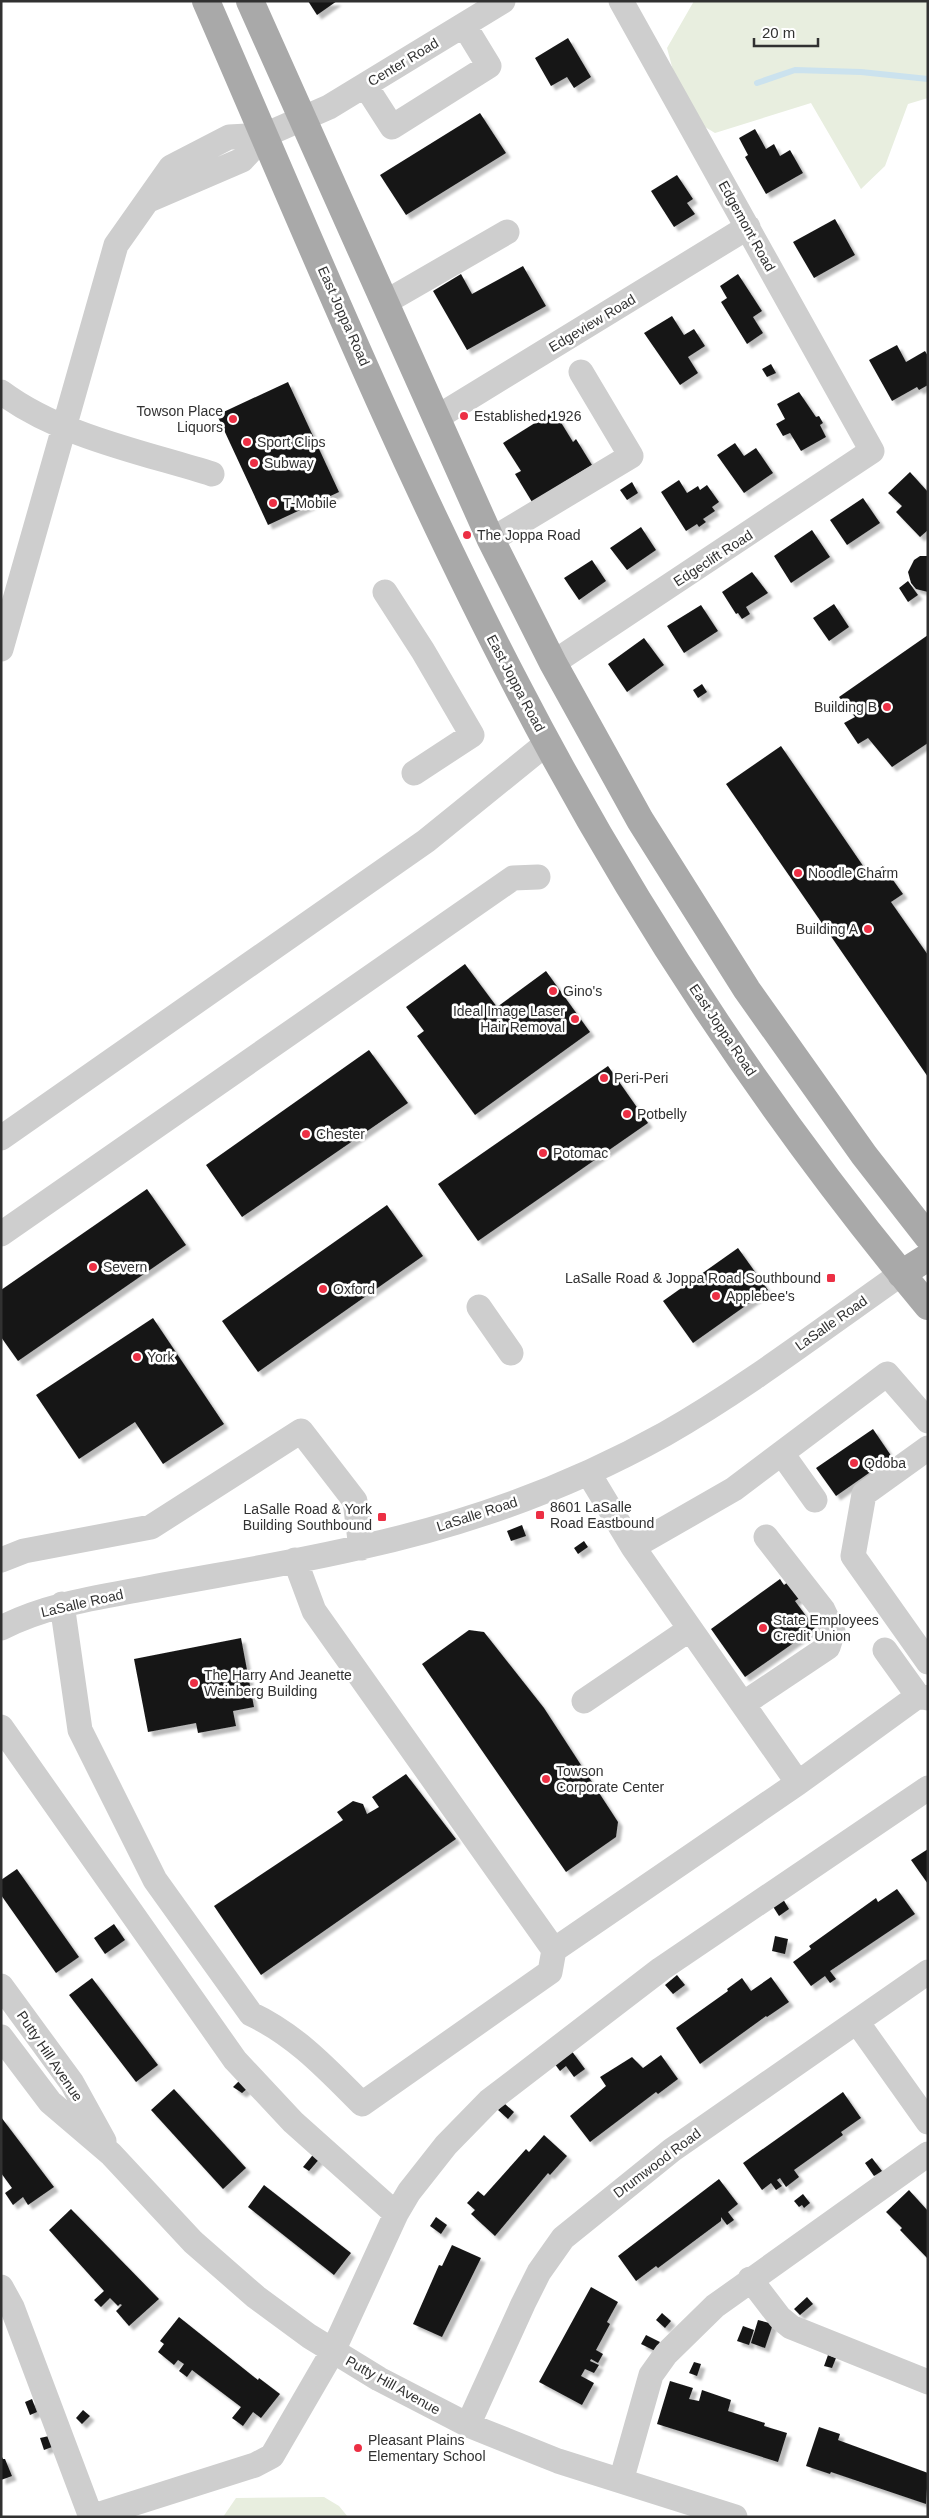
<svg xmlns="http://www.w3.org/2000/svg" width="929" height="2518" font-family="Arial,sans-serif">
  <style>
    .green { fill: #e8eedf }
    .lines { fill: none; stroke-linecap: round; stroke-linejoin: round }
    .stream { stroke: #cbe2ee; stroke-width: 6 }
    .building { fill: #181818; filter: url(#shadow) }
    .minor { stroke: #cecece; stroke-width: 25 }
    .major { stroke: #a9a9a9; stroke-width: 28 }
    .poi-dot { fill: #ec2f44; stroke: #fff; stroke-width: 2 }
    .labels { text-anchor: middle; stroke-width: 5; stroke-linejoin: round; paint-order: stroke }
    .street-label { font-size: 14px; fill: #313131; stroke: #fff }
    .poi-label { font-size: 14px; fill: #313131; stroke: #fff; text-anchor: start }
  </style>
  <defs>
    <filter id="shadow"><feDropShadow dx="4.5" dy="4.5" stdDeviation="1" flood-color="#0004"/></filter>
  </defs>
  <rect width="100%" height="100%" fill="#fff"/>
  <path class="green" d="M694,1H928V98L908,104L885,166L861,189L811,103L715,133L685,115L667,48Z
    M324,2497L339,2506L348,2517H223L236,2498Z"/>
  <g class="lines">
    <path class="stream" d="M757,83L795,70L861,72L928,79"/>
  </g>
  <path class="building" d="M308,1H337L317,15Z
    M568,38L591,77L574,88L567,77L551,86L535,58Z
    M480,113L506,153L406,215L380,175Z
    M755,129L766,149L774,144L780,156L790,150L803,173L766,194L745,157L748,155L739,138Z
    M677,175L693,199L687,203L695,214L674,227L651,191Z
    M835,219L855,255L814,278L793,242Z
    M523,266L546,306L467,350L433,291L461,274L472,294Z
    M738,274L762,311L753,317L763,333L747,344L721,302L727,298L720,286Z
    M672,316L684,335L694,329L705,346L688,357L698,373L680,385L644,333Z
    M897,345L906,362L925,351L928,356V385L919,390L917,387L892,401L869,360Z
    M771,364L776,373L767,377L762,369Z
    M288,382L339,492L268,525L217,415Z
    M799,392L816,417L819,416L823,423L820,425L826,437L801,451L790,433L783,436L776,424L785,419L777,404Z
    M554,411L573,442L576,439L592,465L532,502L515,474L521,471L503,443Z
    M735,443L744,456L756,448L773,473L744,493L717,455Z
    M910,472L928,492V530L920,537L896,512L902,506L888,493Z
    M679,480L687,493L698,486L700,490L707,485L719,502L712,507L715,511L703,519L706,522L699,527L697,524L686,531L661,492Z
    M632,482L638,493L627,500L620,490Z
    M863,498L880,523L847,545L830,520Z
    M641,527L656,550L627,570L610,548Z
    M812,530L830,557L791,583L774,556Z
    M920,556H928V592L916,589L911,583L908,572L914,560Z
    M592,560L606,581L579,600L564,578Z
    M752,572L768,593L746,607L750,614L742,619L738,613L736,614L722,592Z
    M908,581L918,595L908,602L899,588Z
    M834,604L849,627L829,641L813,618Z
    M701,605L718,631L684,653L667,626Z
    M928,635V743L892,767L868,738L858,744L844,723L855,717L839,697Z
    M644,638L664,665L627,692L608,664Z
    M702,684L707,692L698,698L693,690Z
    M781,746L870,876L883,866L903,894L891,902L928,955V1077L726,784Z
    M465,964L497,1007L546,971L590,1032L475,1115L417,1036L424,1031L406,1007Z
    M369,1050L408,1103L242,1217L206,1165Z
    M608,1066L648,1123L478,1241L438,1184Z
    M147,1189L186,1245L18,1361L1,1337V1290Z
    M387,1205L423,1256L258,1372L222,1321Z
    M738,1248L768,1290L693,1343L663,1301Z
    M153,1318L224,1424L163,1464L135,1422L79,1459L36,1395Z
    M873,1429L892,1457L836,1496L816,1468Z
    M522,1525L526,1536L511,1541L507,1531Z
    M584,1541L588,1547L578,1554L574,1548Z
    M802,1572L814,1588L795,1601L815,1628L745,1677L711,1629L780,1579L784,1585Z
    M469,1630L484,1632L544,1708L618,1822L616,1837L566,1872L422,1664Z
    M241,1638L254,1707L233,1711L236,1726L198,1733L196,1723L148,1732L134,1659Z
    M406,1774L456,1839L261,1975L214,1906L343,1820L337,1812L353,1801L363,1804L367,1814L379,1807L372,1797Z
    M928,1849V1884L911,1860Z
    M17,1869L79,1957L56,1973L1,1895V1880Z
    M897,1889L915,1914L830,1971L836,1979L830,1983L825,1976L811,1986L793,1962L811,1949L809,1946L876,1898L878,1902Z
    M783,1899L789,1909L779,1916L772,1905Z
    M114,1924L125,1940L105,1954L94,1938Z
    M775,1936L788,1939L785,1954L772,1951Z
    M677,1975L685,1985L673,1994L665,1985Z
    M771,1977L789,2002L767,2017L766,2016L700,2064L676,2028L728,1991L727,1989L742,1978L751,1991Z
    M92,1978L158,2065L136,2082L69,1995Z
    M571,2050L585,2069L574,2077L566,2066L560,2071L554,2063Z
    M661,2055L678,2079L658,2094L656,2092L590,2142L570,2116L606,2086L600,2077L632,2057L643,2068Z
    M241,2079L248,2088L242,2093L233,2087Z
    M174,2089L246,2168L223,2189L151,2110Z
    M843,2092L861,2118L841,2132L843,2135L794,2170L799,2177L786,2187L780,2178L777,2180L782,2186L776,2190L771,2183L762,2190L743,2163Z
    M504,2103L514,2112L508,2119L498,2110Z
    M1,2117L54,2187L28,2205L23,2197L13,2205L5,2193L12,2188L1,2173Z
    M544,2135L567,2156L550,2175L548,2173L495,2236L471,2214L475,2210L467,2203L478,2191L484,2196L526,2149L529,2152Z
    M316,2151L322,2156L309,2171L303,2167Z
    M872,2158L882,2171L874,2176L865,2163Z
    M719,2179L738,2204L728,2212L734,2220L727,2225L721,2217V2221L658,2268L656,2266L636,2281L618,2256Z
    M264,2185L351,2253L334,2275L248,2207Z
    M909,2190L928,2211V2259L900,2230L902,2228L886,2212Z
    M803,2194L810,2203L804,2208L802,2205L799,2207L794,2201Z
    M71,2209L159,2299L129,2326L116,2311L122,2305L120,2304L118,2306L110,2298L101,2307L94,2300L104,2291L49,2230Z
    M436,2217L447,2225L441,2234L430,2226Z
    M452,2245L481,2258L442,2337L413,2324L439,2265L442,2266Z
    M591,2287L618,2302L607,2322L610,2324L596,2350L603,2354L598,2363L591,2359L590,2361L599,2365L594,2373L585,2369L581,2376L594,2383L582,2405L539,2382Z
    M807,2297L813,2304L800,2315L794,2309Z
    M662,2313L671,2321L665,2328L656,2320Z
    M179,2317L258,2380L259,2378L280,2394L261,2418L253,2412L243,2426L232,2418L241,2407L192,2370L187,2377L179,2371L184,2364L178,2360L174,2365L158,2352L164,2344L160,2341Z
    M758,2320L773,2324L765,2348L751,2343Z
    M743,2326L754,2330L749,2345L737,2341Z
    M646,2335L660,2342L655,2351L641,2344Z
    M828,2355L836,2358L832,2368L824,2366Z
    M694,2362L701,2364L697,2376L689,2373Z
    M670,2381L693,2388L689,2399L699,2401L702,2390L731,2400L728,2411L765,2423L764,2426L787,2433L778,2462L657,2424Z
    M32,2399L37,2412L30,2415L25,2402Z
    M83,2410L90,2416L82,2424L76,2418Z
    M819,2427L840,2434L838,2440L928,2473L926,2504L831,2472L830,2474L806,2466Z
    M49,2436L52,2447L44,2450L40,2438Z
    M1,2455L3,2459H5L12,2476L1,2480Z"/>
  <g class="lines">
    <path class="minor" d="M365,85L392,127L489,66L464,25
      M149,200L242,160L265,135
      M384,303L507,232
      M1,392C60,436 142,452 212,474
      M436,418L748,227
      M491,540L631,456L581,372
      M385,592L423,651L472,735L414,773
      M1,649L116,245L171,167L229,137L265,135L329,107L503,1
      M553,663L872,451L621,1
      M1,1138L426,841L547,743
      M1,1234L513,878L538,877
      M479,1307L511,1353
      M928,1448L864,1494L853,1556L928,1662
      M783,1455L815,1500
      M589,1474L633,1547L798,1783L918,1696
      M633,1547L734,1489L887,1374L928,1421
      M1,1560L24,1551L151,1527L301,1431L355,1501L361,1548
      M62,1604L80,1730L155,1880L251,2014C296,2035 328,2070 362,2104L550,1972L554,1950L314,1611L295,1560
      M1,1628C46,1605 95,1598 143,1589C216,1575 289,1564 361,1547C467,1524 570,1487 665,1434C746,1388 825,1327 901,1274
      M885,1650L918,1696L928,1698
      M584,1701L690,1629
      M743,1704L828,1647L833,1631L823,1610L766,1537
      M1,1727L235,2060L293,2122L396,2214
      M554,1950L798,1783
      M1,1986L72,2083L104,2141
      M857,2022L928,2122
      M1,2037L50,2102L111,2154L193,2242L256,2297L309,2336L379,2379L468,2425L558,2461L735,2517
      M750,2279L780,2318L791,2327L928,2382
      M1,2287L12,2307L91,2517
      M468,2425L523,2304L539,2272L563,2238L672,2150L928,1972
      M621,2481L651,2375L666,2354L715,2306L928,2154
      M91,2517L255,2465L272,2456L333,2351L396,2214L409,2192L446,2145L489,2101L661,1969L928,1788"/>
    <path class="major" d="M206,1C306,231 401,464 517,686C631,906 769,1115 928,1306
      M250,1L491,540L553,663L640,820L747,990L864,1155L928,1237
      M901,1274L928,1257"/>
  </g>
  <g class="poi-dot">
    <circle cx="464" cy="416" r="5"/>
    <circle cx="233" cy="419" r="5"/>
    <circle cx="247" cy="442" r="5"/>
    <circle cx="254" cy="463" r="5"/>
    <circle cx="273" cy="503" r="5"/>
    <circle cx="467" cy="535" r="5"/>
    <circle cx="887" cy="707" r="5"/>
    <circle cx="798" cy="873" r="5"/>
    <circle cx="868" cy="929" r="5"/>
    <circle cx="553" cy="991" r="5"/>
    <circle cx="575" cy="1019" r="5"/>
    <circle cx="604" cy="1078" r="5"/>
    <circle cx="627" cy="1114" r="5"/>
    <circle cx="306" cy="1134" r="5"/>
    <circle cx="543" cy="1153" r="5"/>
    <circle cx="93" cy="1267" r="5"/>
    <rect x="826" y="1273" width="10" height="10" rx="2.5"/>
    <circle cx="323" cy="1289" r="5"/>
    <circle cx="716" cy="1296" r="5"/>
    <circle cx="137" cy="1357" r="5"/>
    <circle cx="854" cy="1463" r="5"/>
    <rect x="535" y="1510" width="10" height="10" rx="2.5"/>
    <rect x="377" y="1512" width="10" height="10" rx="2.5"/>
    <circle cx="763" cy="1628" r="5"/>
    <circle cx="194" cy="1683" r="5"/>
    <circle cx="546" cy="1779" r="5"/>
    <circle cx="358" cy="2448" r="5"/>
  </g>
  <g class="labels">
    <g class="street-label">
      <text transform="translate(403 62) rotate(-31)" y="5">Center Road</text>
      <text transform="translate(747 226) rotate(61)" y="5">Edgemont Road</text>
      <text transform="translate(344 316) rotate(66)" y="5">East Joppa Road</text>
      <text transform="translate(592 323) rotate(-31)" y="5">Edgeview Road</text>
      <text transform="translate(713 558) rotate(-33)" y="5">Edgeclift Road</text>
      <text transform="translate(516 683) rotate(62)" y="5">East Joppa Road</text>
      <text transform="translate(723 1030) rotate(56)" y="5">East Joppa Road</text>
      <text transform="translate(831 1323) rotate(-35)" y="5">LaSalle Road</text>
      <text transform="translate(477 1514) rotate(-18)" y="5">LaSalle Road</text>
      <text transform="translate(82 1603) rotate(-13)" y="5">LaSalle Road</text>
      <text transform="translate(50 2056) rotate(56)" y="5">Putty Hill Avenue</text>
      <text transform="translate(657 2163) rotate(-37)" y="5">Drumwood Road</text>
      <text transform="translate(393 2385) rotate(29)" y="5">Putty Hill Avenue</text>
    </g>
    <g class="poi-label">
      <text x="223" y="416" text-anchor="end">Towson Place<tspan x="223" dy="16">Liquors</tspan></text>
      <text x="474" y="421">Established 1926</text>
      <text x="257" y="447">Sport Clips</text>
      <text x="264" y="468">Subway</text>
      <text x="283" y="508">T-Mobile</text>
      <text x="477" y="540">The Joppa Road</text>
      <text x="877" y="712" text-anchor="end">Building B</text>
      <text x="808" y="878">Noodle Charm</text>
      <text x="858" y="934" text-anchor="end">Building A</text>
      <text x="563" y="996">Gino's</text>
      <text x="565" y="1016" text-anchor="end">Ideal Image Laser<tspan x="565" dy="16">Hair Removal</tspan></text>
      <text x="614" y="1083">Peri-Peri</text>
      <text x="637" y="1119">Potbelly</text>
      <text x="316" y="1139">Chester</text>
      <text x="553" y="1158">Potomac</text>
      <text x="103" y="1272">Severn</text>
      <text x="821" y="1283" text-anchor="end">LaSalle Road &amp; Joppa Road Southbound</text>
      <text x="333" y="1294">Oxford</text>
      <text x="726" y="1301">Applebee's</text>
      <text x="147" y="1362">York</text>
      <text x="864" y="1468">Qdoba</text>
      <text x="550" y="1512">8601 LaSalle<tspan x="550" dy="16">Road Eastbound</tspan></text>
      <text x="372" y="1514" text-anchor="end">LaSalle Road &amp; York<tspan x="372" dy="16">Building Southbound</tspan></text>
      <text x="773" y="1625">State Employees<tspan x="773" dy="16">Credit Union</tspan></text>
      <text x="204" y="1680">The Harry And Jeanette<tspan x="204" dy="16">Weinberg Building</tspan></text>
      <text x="556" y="1776">Towson<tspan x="556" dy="16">Corporate Center</tspan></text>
      <text x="368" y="2445">Pleasant Plains<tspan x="368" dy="16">Elementary School</tspan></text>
    </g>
  </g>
  <rect width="929" height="2518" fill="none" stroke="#313131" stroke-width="5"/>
  <path d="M754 38v8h64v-8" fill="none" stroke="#313131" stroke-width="2.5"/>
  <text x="762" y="38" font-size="15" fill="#313131" stroke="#ffffff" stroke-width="4" paint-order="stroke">20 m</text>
</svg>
